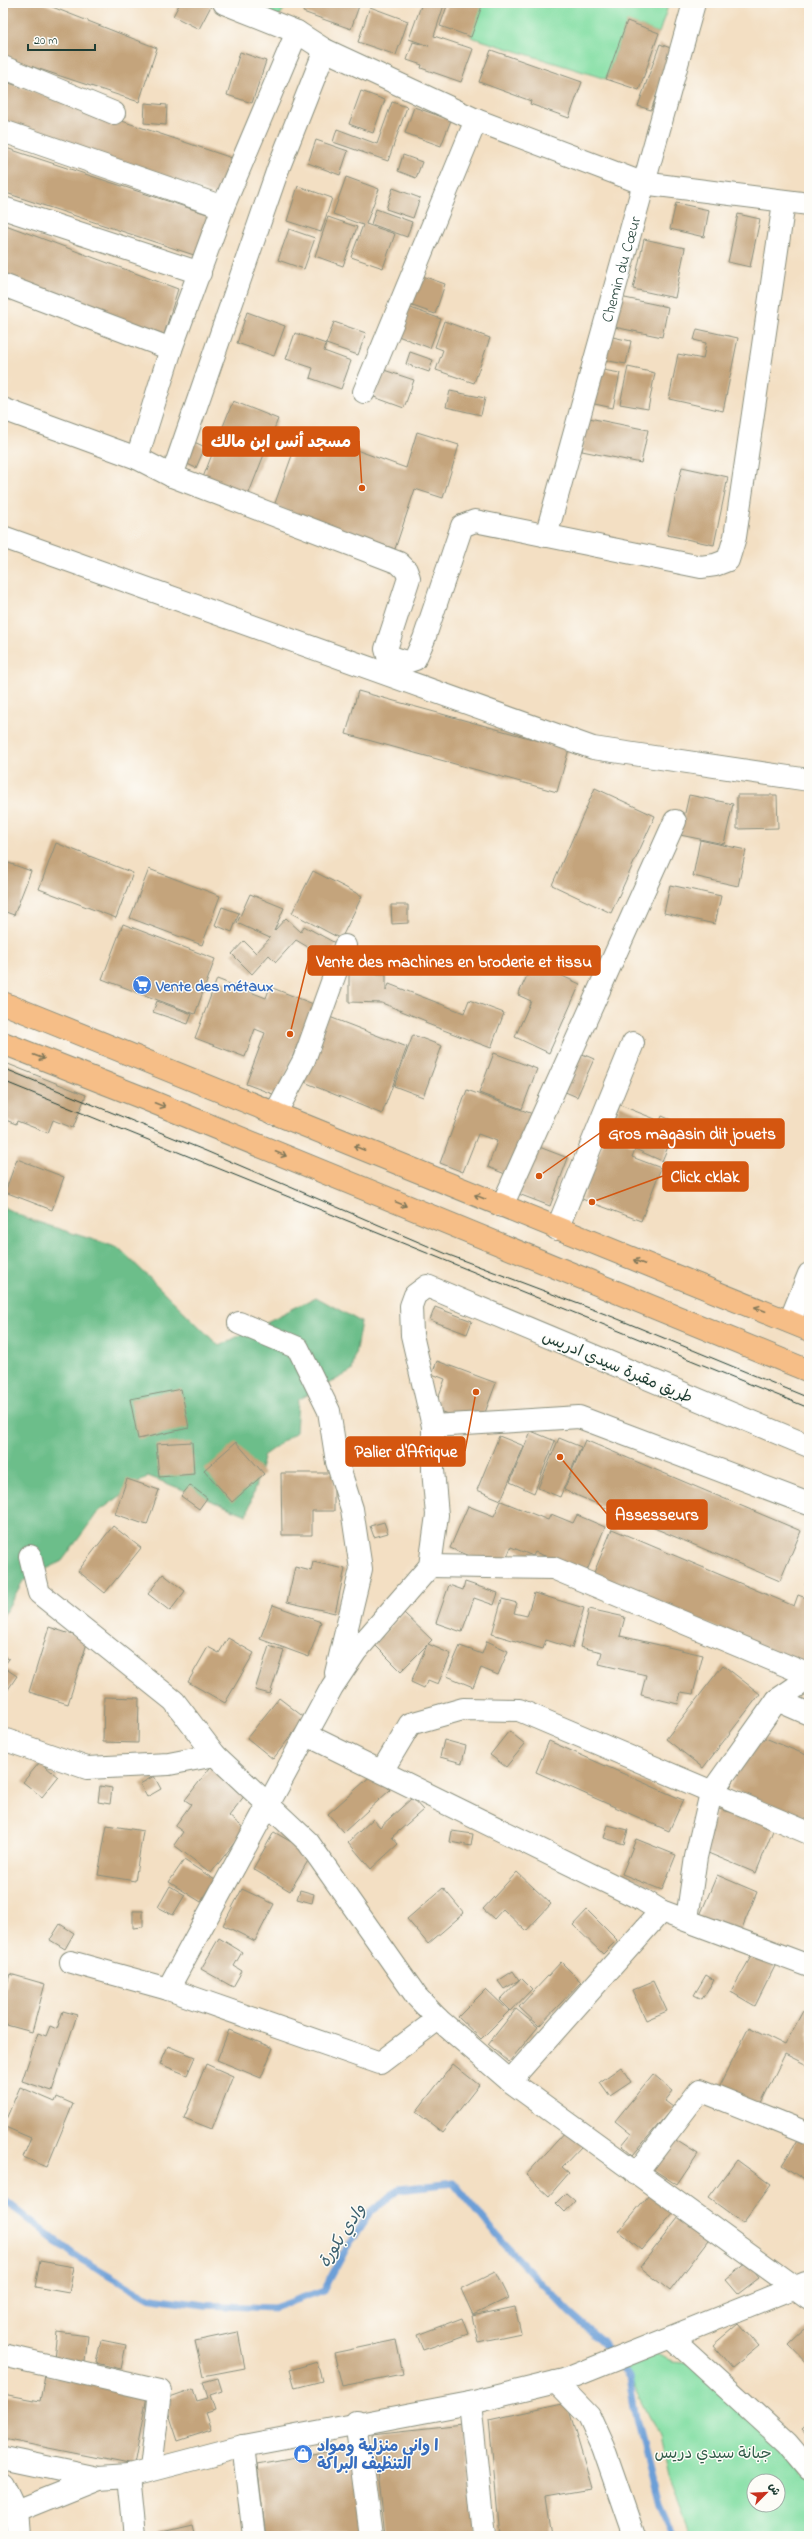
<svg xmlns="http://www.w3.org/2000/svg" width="812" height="2539" font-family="'Indie Flower','Playpen Sans Arabic',sans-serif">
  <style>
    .green { fill: #85dfa5; stroke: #528e6c; fill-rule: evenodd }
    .forest { fill: #6cbe8a; stroke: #467e5f }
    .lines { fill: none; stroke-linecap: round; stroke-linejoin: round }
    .stream { stroke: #6c9fd7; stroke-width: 7 }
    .building { fill: #c4a47b }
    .minor-casing { stroke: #898e7c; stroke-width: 24 }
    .major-casing { stroke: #898e7c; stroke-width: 24 }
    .minor { stroke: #fff; stroke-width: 22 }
    .major { stroke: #f6be87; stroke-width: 22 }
    .tram { stroke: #1f3d34; stroke-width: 1 }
    .oneway { stroke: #807759 }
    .labels { text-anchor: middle; stroke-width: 3; stroke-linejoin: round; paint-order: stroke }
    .street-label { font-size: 16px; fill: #1f3d34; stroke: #fdfcf7 }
    .shop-label { font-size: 16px; font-weight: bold; fill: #366cbe; stroke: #fdfcf7; text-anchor: start }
    .park-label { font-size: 16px; fill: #335d4b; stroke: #fdfcf7 }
    .water-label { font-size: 17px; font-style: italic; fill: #3a5f6d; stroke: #fdfcf7 }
    .leader { fill: none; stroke: #d45610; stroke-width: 1.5 }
    .callout-dot { fill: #d45610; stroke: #fdfcf7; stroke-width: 1.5 }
    .callout { fill: #d45610; stroke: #d45610; stroke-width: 1.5 }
    .callout-label { font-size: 17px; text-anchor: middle; font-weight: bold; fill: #fff }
  </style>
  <rect width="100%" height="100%" fill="#fdfcf7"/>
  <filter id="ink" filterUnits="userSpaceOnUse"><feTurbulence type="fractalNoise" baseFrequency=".025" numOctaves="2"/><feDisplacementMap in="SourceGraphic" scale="8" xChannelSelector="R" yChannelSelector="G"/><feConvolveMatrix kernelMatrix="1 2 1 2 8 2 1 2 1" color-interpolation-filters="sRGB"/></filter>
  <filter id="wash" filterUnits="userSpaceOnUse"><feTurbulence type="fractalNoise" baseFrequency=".012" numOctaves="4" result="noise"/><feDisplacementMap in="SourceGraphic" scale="16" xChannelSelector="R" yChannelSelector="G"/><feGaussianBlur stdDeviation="0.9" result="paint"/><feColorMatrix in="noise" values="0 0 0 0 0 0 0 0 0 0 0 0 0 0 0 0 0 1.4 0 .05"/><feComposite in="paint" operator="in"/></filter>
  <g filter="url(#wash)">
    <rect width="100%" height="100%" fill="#f3dfc3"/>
    <path class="green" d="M248,3H289L279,16Z
      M479,3H669L659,33L627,22L606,79L471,37Z
      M656,2354L672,2361L695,2363L809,2479V2536H692L668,2476L659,2436L625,2367ZM754,2481H778V2505H754Z"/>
    <path class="forest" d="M3,1207L28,1219L119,1248L219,1346L316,1297L361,1322L352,1371L298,1400L296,1432L264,1455L247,1515L148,1476L98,1512L62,1561L23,1581L3,1616Z"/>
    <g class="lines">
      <path class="stream" d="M3,2199L73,2254L146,2297L204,2305L273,2308L324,2290L347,2247L371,2212L399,2189L454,2183L505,2245L569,2312L602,2341L629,2377L636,2419L658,2504L673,2536"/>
    </g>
    <g id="blocks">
      <path class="building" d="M3,3H42L157,48L139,102L3,57Z
        M180,3H206L211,6L199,29L173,16Z
        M306,3H360L351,29L303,12Z
        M422,3L444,5L434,36L473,49L461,82L421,68L422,65L407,60L413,42L429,46L409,39Z
        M448,3H483L471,37L440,26Z
        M370,7L408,21L396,55L358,42Z
        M627,21L659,33L639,90L606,79Z
        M660,44L673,49L651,110L638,106Z
        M491,50L582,82L569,118L530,104L531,101L479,82Z
        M240,52L266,61L252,103L227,95Z
        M3,81L235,159L223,197L3,124Z
        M361,91L385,100L373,133L349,124Z
        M392,102L407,107L388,161L333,142L337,129L377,144Z
        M145,103L167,105L166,125L144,123Z
        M414,107L451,120L441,146L405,133Z
        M316,140L348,151L340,175L308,163Z
        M3,147L210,215L197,256L3,192Z
        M403,155L422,162L416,178L398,171Z
        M346,177L379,189L366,224L395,234L383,268L351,257L363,225L333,214Z
        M298,186L332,198L321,232L287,221Z
        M393,188L420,198L413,218L386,209Z
        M676,203L709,210L704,237L670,229Z
        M376,209L412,222L407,237L371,224Z
        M738,214L760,219L750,267L728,262Z
        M328,217L357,227L343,266L315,256Z
        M3,224L178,289L164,334L3,276Z
        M289,229L315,238L304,269L278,260Z
        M644,239L685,248L675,298L633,289Z
        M417,274L445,284L435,314L407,304Z
        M620,297L668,307L662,337L614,327Z
        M408,307L441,319L430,348L398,336Z
        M247,312L285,326L274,356L237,343Z
        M444,321L490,338L474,383L436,370L443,350L435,347Z
        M334,322L366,333L358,355L326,344Z
        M697,329L738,338L723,411L669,399L678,354L703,359L706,343L694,340Z
        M295,333L326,344L324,351L351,361L341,389L310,378L313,368L286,359Z
        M608,336L631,341L626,364L603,360Z
        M410,352L433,360L429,372L406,364Z
        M628,367L655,373L648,409L620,404Z
        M597,369L620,373L613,408L590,403Z
        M384,370L414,380L404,408L374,397Z
        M450,391L485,398L481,415L446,407Z
        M233,401L278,419L247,498L202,480Z
        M589,418L648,430L641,463L582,451Z
        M301,430L406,468L417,432L459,445L443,498L415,489L395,549L274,506Z
        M192,441L205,447L196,468L183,462Z
        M682,467L728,477L714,545L667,535Z
        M358,691L569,749L557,792L346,734Z
        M595,788L655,816L611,913L552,885Z
        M689,795L733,804L724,844L680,835Z
        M737,795H777L778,828L737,829Z
        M700,840L746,850L738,886L693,876Z
        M56,843L133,873L116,918L39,889Z
        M3,861L31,871L14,915L3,911Z
        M149,869L220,896L202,945L130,918Z
        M313,871L362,896L341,939L292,913Z
        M670,885L721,896L715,924L664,913Z
        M250,894L284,908L274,931L286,918L301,932L304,926L337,944L328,959L296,940L276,962L269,955L252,974L232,954L244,941L256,953L270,938L237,923Z
        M391,905H408V923L392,924Z
        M222,907L239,913L232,932L215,925Z
        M123,924L215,959L195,1014L102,979Z
        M533,963L580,984L549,1053L515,1037L531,1001L518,995Z
        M349,973L386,974V991L389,984L464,1013L469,1000L504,1013L491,1048L425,1023L426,1021L382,1003L349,1002Z
        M217,979L266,998L270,987L321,1007L306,1049L297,1045L278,1096L246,1084L265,1033L255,1029L245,1057L195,1038Z
        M157,1001L192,1014L188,1024L153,1012Z
        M327,1016L407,1047L382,1114L302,1081Z
        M413,1035L442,1046L423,1097L394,1086Z
        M494,1053L537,1069L522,1109L479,1093Z
        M580,1053L594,1059L577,1097L563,1091Z
        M3,1062L86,1095L73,1128L53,1120L48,1133L17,1121L16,1124L3,1119Z
        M467,1090L533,1114L510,1176L488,1167L497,1141L478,1134L463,1172L440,1163Z
        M620,1105L655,1119L650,1130L640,1126L636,1136L612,1126Z
        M662,1116L678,1123L662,1161L635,1149L632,1157L661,1168L641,1221L582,1199L606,1135L635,1146L642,1131L654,1136Z
        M534,1145L568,1158L550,1206L516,1193Z
        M17,1159L64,1177L52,1210L5,1192Z
        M435,1307L472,1321L467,1334L430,1320Z
        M437,1361L496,1383L480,1426L434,1409L445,1379L432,1374Z
        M181,1389L189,1428L138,1439L130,1399Z
        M531,1431L555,1441L534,1493L510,1482Z
        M499,1436L524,1446L501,1500L477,1490Z
        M559,1438L581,1447L560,1497L538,1488Z
        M585,1440L801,1531L780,1581L564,1490Z
        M192,1442L194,1474L159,1477L156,1444Z
        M236,1442L264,1474L232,1502L204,1470Z
        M281,1473H334V1511H312V1535H282Z
        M127,1479L159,1490L147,1525L115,1514Z
        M190,1485L207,1498L199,1509L181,1496Z
        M501,1501L548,1520L551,1514L573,1523L577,1515L605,1527L586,1573L535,1552L533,1556L511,1547L502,1570L450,1548L468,1506L494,1516Z
        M384,1522L388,1533L374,1537L370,1526Z
        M113,1526L141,1548L105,1593L78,1571Z
        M612,1529L794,1606L798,1595L809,1599V1667L593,1575Z
        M313,1562L345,1569L335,1613L287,1602L295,1567L311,1571Z
        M163,1574L185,1591L170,1611L148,1594Z
        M809,1575V1586L805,1585Z
        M465,1582L498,1593L494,1605L474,1598L462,1632L436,1623L449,1585L463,1590Z
        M534,1593L584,1608L572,1648L546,1640L543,1649L492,1634L502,1599L517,1603L514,1613L527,1616Z
        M273,1605L321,1622L309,1657L260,1639Z
        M589,1609L625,1617L620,1636L703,1655L693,1694L681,1692L678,1704L641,1695L646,1675L599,1664L602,1652L580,1647Z
        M404,1613L432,1640L428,1644L451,1654L438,1684L428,1680L424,1688L411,1682L427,1645L401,1671L374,1644Z
        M49,1627L88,1640L68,1704L29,1692Z
        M228,1638L254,1653L225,1703L188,1682L208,1647L219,1653Z
        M487,1641L508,1651L498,1675L481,1668L473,1687L447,1676L460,1646L482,1654Z
        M269,1646L284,1651L270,1694L255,1690Z
        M3,1656L9,1659L3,1667L17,1676L3,1697Z
        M723,1665L760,1694L703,1768L666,1739Z
        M104,1697L139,1698L138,1743L103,1742Z
        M279,1698L305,1718L273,1759L247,1738Z
        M509,1731L525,1744L506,1767L490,1755Z
        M753,1733L809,1756V1821L730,1788Z
        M444,1740L466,1746L462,1763L440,1757Z
        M549,1741L683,1800L669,1831L536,1772Z
        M40,1762L58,1777L42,1797L23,1782Z
        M213,1764L248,1791L229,1816L245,1829L211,1873L174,1845L183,1832L175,1826L191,1804L185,1800Z
        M374,1773L390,1790L344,1832L328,1814Z
        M154,1776L161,1789L147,1797L140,1784Z
        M100,1786L112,1788L110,1804L98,1802Z
        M412,1798L423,1810L392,1837L398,1844L371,1869L348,1842L373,1819L380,1827Z
        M718,1809L776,1823L756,1873L701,1850Z
        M107,1825L143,1831L135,1881L98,1875Z
        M608,1825L628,1830L624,1844L604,1838Z
        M452,1831L473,1834L471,1846L450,1842Z
        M274,1832L312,1854L290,1891L253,1869Z
        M636,1839L676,1855L662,1890L622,1874Z
        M184,1860L215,1880L201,1902L169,1882Z
        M517,1872L551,1904L526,1931L503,1909L494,1919L483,1909Z
        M717,1875L757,1892L738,1938L698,1920Z
        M170,1886L185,1895L173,1915L158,1907Z
        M443,1888L464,1913L428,1944L407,1919Z
        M242,1889L274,1904L255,1941L223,1925Z
        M300,1890L314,1894L312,1903L297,1899Z
        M587,1910L617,1940L603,1954L573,1925Z
        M133,1911H143V1927L133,1928Z
        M60,1924L74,1933L65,1949L50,1940Z
        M219,1938L242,1952L234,1966L242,1971L233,1987L201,1969Z
        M753,1953L775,1966L755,2006L731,1992Z
        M561,1962L581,1982L539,2026L519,2007Z
        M513,1971L519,1980L504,1989L498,1981Z
        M10,1974L45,1984L32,2032L3,2024V1999Z
        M706,1975L714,1980L702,1999L694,1995Z
        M521,1978L532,1989L511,2011L500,2000Z
        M653,1981L667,2011L646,2020L632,1990Z
        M486,1989L509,2011L481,2039L458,2017Z
        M516,2009L538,2027L509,2062L488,2044Z
        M804,2009L809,2011V2066L785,2054L759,2107L719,2087L749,2027L785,2045Z
        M63,2011L77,2015L52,2091L22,2081L38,2033L46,2036L50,2026L57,2029Z
        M229,2030L273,2048L261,2078L217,2060Z
        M168,2046L195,2057L187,2075L160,2064Z
        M206,2064L233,2076L212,2129L184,2118Z
        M453,2064L479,2085L442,2132L416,2112Z
        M621,2067L631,2082L610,2096L600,2082Z
        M653,2074L673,2091L665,2101L673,2107L633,2155L622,2145L631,2134L615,2121Z
        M20,2087L55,2102L57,2097L73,2104L47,2167L23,2157L31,2138L3,2126Z
        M567,2130L583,2145L562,2167L569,2173L549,2196L526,2175Z
        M800,2136L809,2141V2183L782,2165Z
        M671,2137L698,2154L677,2185L651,2168Z
        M737,2160L771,2185L743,2223L709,2198Z
        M566,2193L575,2201L565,2212L556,2203Z
        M649,2194L673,2213L642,2250L619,2231Z
        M682,2213L712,2236L670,2291L640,2267Z
        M40,2261L74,2267L69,2293L35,2287Z
        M747,2263L759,2278L738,2294L726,2280Z
        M495,2272L508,2298L473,2315L461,2289Z
        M515,2307L521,2333L478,2342L472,2316Z
        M462,2318L468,2334L423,2350L417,2335Z
        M739,2323L759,2346L732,2368L713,2345Z
        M809,2326V2366L789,2345Z
        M57,2332L88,2336L85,2362L54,2358Z
        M238,2332L245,2368L203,2376L195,2341Z
        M101,2340L126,2345L121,2369L96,2363Z
        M396,2340L403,2374L342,2386L334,2353Z
        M317,2362L322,2381L295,2388L290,2370Z
        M45,2375L147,2396L134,2465L3,2439V2394L40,2401Z
        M218,2378L222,2391L210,2395L215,2410L205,2413L211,2430L178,2441L164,2399L193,2389L197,2401L208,2398L203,2382Z
        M567,2403L592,2488L546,2496L552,2536H500L489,2420Z
        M463,2424L476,2536H384L373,2434Z
        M809,2424V2438L802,2430Z
        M351,2447L362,2536H266L257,2464Z
        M192,2524L195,2536H159L158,2532Z"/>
    </g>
  </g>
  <g filter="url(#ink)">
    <use href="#blocks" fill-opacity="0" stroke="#898e7c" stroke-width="1"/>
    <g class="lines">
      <g class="minor-casing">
        <g id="minor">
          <path d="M224,3L297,32L325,50L476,120L642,183L809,204"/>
          <path d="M3,67L114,113"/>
          <path d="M3,131L223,207"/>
          <path d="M3,208L200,273"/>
          <path d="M3,285L171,349"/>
          <path d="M364,392L476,120"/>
          <path d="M3,409L137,458L172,476L399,563L406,570L409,578L386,649L388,656L406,662L415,659L424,639L462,526L475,521L701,567L715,565L728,560L735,537L784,202"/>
          <path d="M137,458L171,349L223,207L297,32"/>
          <path d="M172,476L278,169L325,50"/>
          <path id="s1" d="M546,536L694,3"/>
          <path d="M3,537L593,748L809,780"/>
          <path d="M275,1114L304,1060L345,946"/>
          <path d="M502,1206L675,821"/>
          <path d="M557,1229L633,1043"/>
          <path d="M790,1321L809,1274"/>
          <path d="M239,1323L298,1348L329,1411L337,1462L352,1509L361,1569L336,1673"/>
          <path d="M433,1426L579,1417L809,1504"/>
          <path d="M30,1556L39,1593L174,1701L215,1755L308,1842L417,1997L438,2019L510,2081L809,2298"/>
          <path d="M430,1566L553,1568L809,1675"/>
          <path d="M777,1700L809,1714"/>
          <path d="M307,1735L643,1900L661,1911L809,1966"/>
          <path d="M3,1739L87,1768L169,1764L215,1755"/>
          <path d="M382,1771L410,1724L463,1709L519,1710L809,1833"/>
          <path d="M687,1919L696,1857L711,1793L777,1700L809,1678"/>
          <path d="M71,1962L168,1989L380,2063L438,2019"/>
          <path d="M168,1989L332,1687L356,1651L430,1566L437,1515L433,1470V1426L412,1335L411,1306L415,1295L427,1286L809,1446"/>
          <path d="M510,2081L661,1911"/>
          <path d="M636,2174L700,2090L809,2134"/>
          <path d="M672,2338L787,2443L809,2469"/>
          <path d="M3,2355L160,2391L151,2469"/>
          <path d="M556,2382L589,2416L603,2447L634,2536"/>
          <path d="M470,2403L484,2536"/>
          <path d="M356,2422L371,2536"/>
          <path d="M243,2446L254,2536"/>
          <path d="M3,2458L98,2478"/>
          <path d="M129,2476L135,2536"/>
          <path d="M3,2484L16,2511L18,2536"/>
          <path d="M3,2514L16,2511L98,2478L129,2476L243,2446L470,2403L564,2380L806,2283"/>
        </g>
      </g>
      <g class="major-casing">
        <path id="major" d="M3,1003L809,1330
          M3,1043L138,1096L809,1371"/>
      </g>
      <use href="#minor" class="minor"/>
      <use href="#major" class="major"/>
      <path class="tram" d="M3,1068L206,1151L449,1255L613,1317L809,1398
        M3,1081L809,1408"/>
    </g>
    <defs><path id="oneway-shaft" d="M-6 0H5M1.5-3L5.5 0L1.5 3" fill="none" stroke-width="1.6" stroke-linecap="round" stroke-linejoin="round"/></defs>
    <g class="oneway">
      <use href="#oneway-shaft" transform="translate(39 1057) rotate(21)"/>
      <use href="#oneway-shaft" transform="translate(160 1105) rotate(22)"/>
      <use href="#oneway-shaft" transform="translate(359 1148) rotate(-158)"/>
      <use href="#oneway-shaft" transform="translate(281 1154) rotate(22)"/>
      <use href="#oneway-shaft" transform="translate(480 1197) rotate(-158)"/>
      <use href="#oneway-shaft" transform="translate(401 1204) rotate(22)"/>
      <use href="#oneway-shaft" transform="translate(639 1262) rotate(-159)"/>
      <use href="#oneway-shaft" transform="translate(760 1309) rotate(-159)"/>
    </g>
  </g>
  <defs>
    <g id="supermarket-disc" transform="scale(1)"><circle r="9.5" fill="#3f7fe0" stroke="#fdfcf7"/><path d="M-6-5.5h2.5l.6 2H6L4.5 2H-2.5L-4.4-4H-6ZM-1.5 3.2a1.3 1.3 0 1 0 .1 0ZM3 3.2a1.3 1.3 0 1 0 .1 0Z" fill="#fff"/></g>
    <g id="shop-disc" transform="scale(1)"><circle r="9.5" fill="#3f7fe0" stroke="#fdfcf7"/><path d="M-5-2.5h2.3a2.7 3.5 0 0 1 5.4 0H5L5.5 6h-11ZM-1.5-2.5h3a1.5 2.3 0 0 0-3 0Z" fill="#fff"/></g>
  </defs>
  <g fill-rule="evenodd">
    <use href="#supermarket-disc" x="142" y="985"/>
    <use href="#shop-disc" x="303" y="2454"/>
  </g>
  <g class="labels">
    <g class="street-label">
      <text dy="6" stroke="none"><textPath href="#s1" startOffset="277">Chemin du Cœur</textPath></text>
      <text transform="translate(618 1366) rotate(23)" y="6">طريق مقبرة سيدي ادريس</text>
    </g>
    <g class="shop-label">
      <text x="156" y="991">Vente des métaux</text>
      <text x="317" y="2451">ا واني منزلية ومواد<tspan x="317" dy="18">التنظيف البراكة</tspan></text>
    </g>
    <g class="park-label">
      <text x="713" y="2458">جبانة سيدي دريس</text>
    </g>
    <g class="water-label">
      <text transform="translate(341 2235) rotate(-57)" y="6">وادي بكورة</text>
    </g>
  </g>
  <path class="leader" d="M362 488L359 441M290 1034L308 961M539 1176L600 1133M592 1202L663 1176M476 1392L465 1451M560 1457L607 1514"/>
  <g class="callout-dot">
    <circle cx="362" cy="488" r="4"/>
    <circle cx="290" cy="1034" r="4"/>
    <circle cx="539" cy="1176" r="4"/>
    <circle cx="592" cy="1202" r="4"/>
    <circle cx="476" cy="1392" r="4"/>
    <circle cx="560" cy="1457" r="4"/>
  </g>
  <g class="callout">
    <rect x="203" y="427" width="156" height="29" rx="4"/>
    <rect x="308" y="946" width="292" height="29" rx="4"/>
    <rect x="600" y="1119" width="184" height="29" rx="4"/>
    <rect x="663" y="1162" width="85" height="29" rx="4"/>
    <rect x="346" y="1437" width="119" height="29" rx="4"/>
    <rect x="607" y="1500" width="100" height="29" rx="4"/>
  </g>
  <g class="callout-label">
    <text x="281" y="447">مسجد أنس ابن مالك</text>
    <text x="454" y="967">Vente des machines en broderie et tissu</text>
    <text x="692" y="1139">Gros magasin dit jouets</text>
    <text x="705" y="1182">Click cklak</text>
    <text x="406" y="1457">Palier d'Afrique</text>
    <text x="657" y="1520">Assesseurs</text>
  </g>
  <rect width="812" height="2539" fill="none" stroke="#fdfcf7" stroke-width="16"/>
  <g transform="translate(766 2493) rotate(66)"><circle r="19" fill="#fdfcf7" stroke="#a4b0a9"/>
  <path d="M0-3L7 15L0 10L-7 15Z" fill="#c8321e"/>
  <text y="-6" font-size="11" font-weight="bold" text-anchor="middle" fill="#1f3d34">ش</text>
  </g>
  <path d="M28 44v6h67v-6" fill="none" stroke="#1f3d34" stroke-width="2"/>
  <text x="34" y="44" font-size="12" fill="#1f3d34" stroke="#fdfcf7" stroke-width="3" paint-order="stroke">20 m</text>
</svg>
